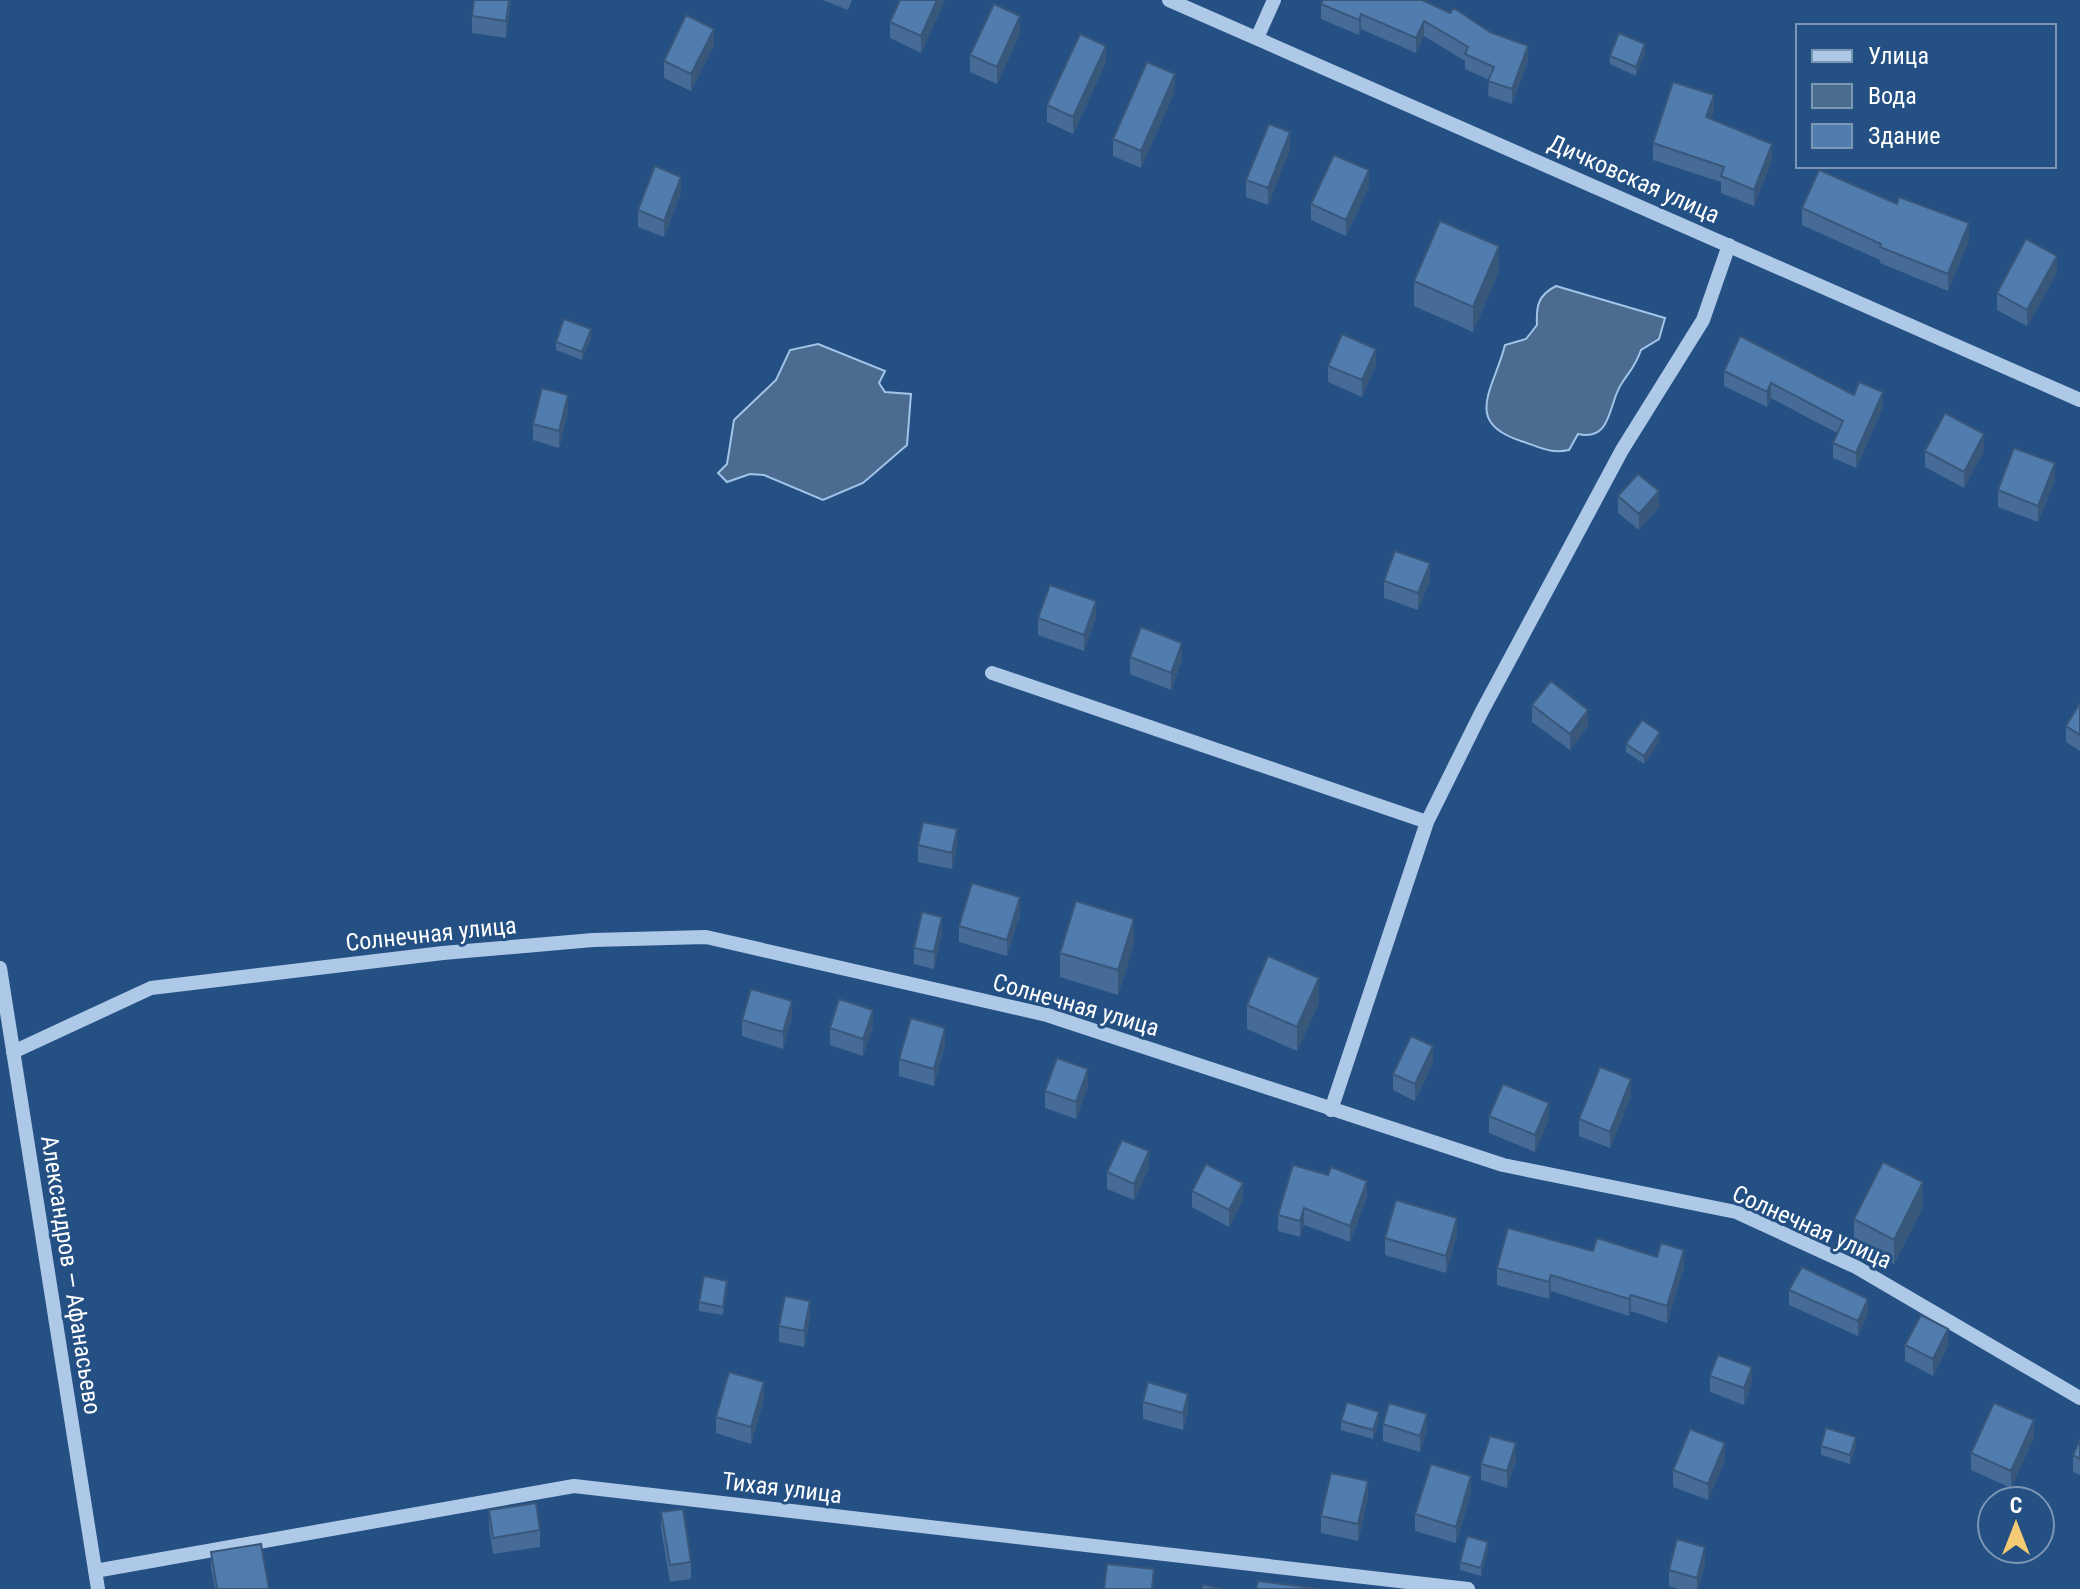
<svg xmlns="http://www.w3.org/2000/svg" width="2080" height="1589" font-family="'Roboto Condensed',sans-serif">
  <style>
    .water { fill: #4b6b90; stroke: #a2c4e9; stroke-width: 2 }
    .lines { fill: none; stroke-linecap: round; stroke-linejoin: round }
    .minor { stroke: #aec9e8; stroke-width: 14 }
    .wall { fill: #466b96 }
    .shaded-wall { fill: #39577a }
    .building { fill: #517cae; stroke: #39577a; stroke-width: 2 }
    .labels { text-anchor: middle; stroke-width: 6; stroke-linejoin: round; paint-order: stroke }
    .street-label { font-size: 24px; fill: #fff; stroke: #245084 }
  </style>
  <rect width="100%" height="100%" fill="#245084"/>
  <path class="water" d="M1556,286L1665,318L1659,339L1641,350C1635,367 1631,369 1622,383C1608,402 1613,442 1578,434L1569,450C1550,454 1540,447 1521,441C1462,422 1494,389 1505,345L1526,339L1537,325C1536,306 1538,295 1556,286Z
    M818,344L885,371L879,383L885,392L911,394L907,445L863,483L823,500L764,475L750,474L727,482L718,473L727,464L734,420L776,380L790,350Z"/>
  <g class="lines">
    <path class="minor" d="M1169,0L2080,400
      M1257,38L1274,0
      M992,673L1427,822
      M0,968L98,1589
      M13,1052L151,988L443,953L593,940L706,937L1047,1015L1503,1165L1736,1212L1856,1267L2080,1398
      M1331,1110L1427,822L1481,713L1622,450L1703,320L1729,245
      M95,1571L574,1486L1468,1589"/>
  </g>
  <path class="wall" d="M511,0L506,38L472,33V16Z
    M822,0H852L848,10Z
    M900,0H945L921,53L890,38V22Z
    M1422,0L1528,61L1512,104L1488,96L1489,80L1465,69V61L1424,36L1416,53L1361,29L1359,35L1321,19V4Z
    M1020,33L997,84L970,72V55Z
    M714,45L691,91L664,78V61Z
    M1645,53L1636,76L1610,64V56Z
    M1106,62L1073,134L1047,122V105Z
    M1175,91L1141,168L1113,156V139Z
    M1714,111L1711,119L1772,160L1754,206L1721,193V182L1653,160V143Z
    M1290,149L1268,205L1246,197V180Z
    M1369,187L1346,236L1311,220V204Z
    M681,193L664,237L638,227V210Z
    M1802,208L1969,240L1948,291L1880,263V260L1802,225Z
    M1499,271L1473,332L1414,306V281Z
    M2057,273L2027,326L1997,310V293Z
    M591,337L582,360L556,350V342Z
    M1376,365L1362,397L1328,382V366Z
    M1724,371L1854,395L1883,407L1856,468L1833,458V443L1837,433L1771,398L1767,407L1724,386Z
    M568,411L559,448L533,440V424Z
    M1925,451H1984L1964,488L1925,467Z
    M2055,480L2038,522L1998,507V490Z
    M1618,496L1659,507L1639,530L1618,513Z
    M1430,580L1418,610L1384,598V581Z
    M1038,618H1096L1084,651L1038,635Z
    M1130,657L1182,660L1171,690L1130,674Z
    M2080,703V751L2066,742V726Z
    M1532,705L1588,726L1570,750L1532,722Z
    M1660,740L1644,764L1626,752V744Z
    M918,845L957,846L952,869L918,862Z
    M1020,914L1007,956L959,942V926Z
    M942,933L934,969L914,964V948Z
    M1134,944L1118,995L1060,977V953Z
    M1319,1003L1297,1051L1247,1029V1005Z
    M792,1017L783,1049L742,1036V1020Z
    M873,1027L863,1056L830,1045V1028Z
    M945,1045L934,1086L899,1076V1059Z
    M1433,1063L1415,1101L1393,1090V1074Z
    M1088,1086L1076,1119L1045,1108V1091Z
    M1631,1096L1610,1148L1579,1136V1119Z
    M1489,1116L1549,1119L1535,1152L1489,1133Z
    M1149,1168L1134,1200L1107,1189V1172Z
    M1328,1175L1367,1197L1350,1242L1304,1225L1300,1237L1278,1231V1215Z
    M1192,1191L1243,1200L1229,1227L1192,1207Z
    M1923,1207L1894,1264L1854,1244V1219Z
    M1457,1235L1446,1273L1385,1255V1238Z
    M1593,1251L1684,1267L1667,1323L1631,1311L1629,1316L1551,1291L1549,1299L1497,1285V1268Z
    M727,1289L723,1315L699,1311V1302Z
    M1789,1290L1868,1313L1858,1336L1789,1305Z
    M810,1318L804,1347L779,1342V1326Z
    M1905,1345L1948,1346L1933,1376L1905,1361Z
    M1710,1376L1752,1383L1744,1405L1710,1392Z
    M764,1398L751,1444L716,1433V1417Z
    M1143,1402L1188,1410L1183,1430L1143,1419Z
    M1379,1420L1373,1439L1341,1430V1421Z
    M1383,1424L1427,1430L1420,1452L1383,1441Z
    M2034,1437L2011,1488L1971,1470V1453Z
    M2080,1440V1475L2073,1472V1455Z
    M1856,1445L1850,1464L1821,1455V1446Z
    M1516,1460L1507,1488L1481,1480V1464Z
    M1725,1460L1708,1500L1673,1487V1470Z
    M1471,1493L1456,1543L1415,1531V1514Z
    M1368,1498L1358,1541L1321,1533V1516Z
    M489,1510L540,1530V1547L493,1554L489,1527Z
    M661,1512L691,1562V1579L670,1582L661,1529Z
    M1488,1550L1481,1576L1460,1570V1562Z
    M211,1552L269,1589H215L211,1569Z
    M1705,1564L1698,1589H1677L1669,1586V1570Z"/>
  <path class="shaded-wall" d="M509,0H511L506,38V21Z
    M937,0H945L921,53V36Z
    M1361,14V29L1359,35V20Z
    M1020,16V33L997,84V67Z
    M1424,21V36L1416,53V38Z
    M714,29V45L691,91V74Z
    M1645,44V53L1636,76V67Z
    M1106,46V62L1073,134V117Z
    M1528,46V61L1512,104V89Z
    M1175,74V91L1141,168V151Z
    M1714,95V111L1706,134V117Z
    M1290,132V149L1268,205V188Z
    M1772,144V160L1754,206V190Z
    M1369,170V187L1346,236V220Z
    M681,177V193L664,237V221Z
    M1969,223V240L1948,291V274Z
    M1499,246V271L1473,332V307Z
    M2057,256V273L2027,326V310Z
    M591,329V337L582,360V352Z
    M1376,349V365L1362,397V380Z
    M1771,383V398L1767,407V392Z
    M1883,392V407L1856,468V453Z
    M568,395V411L559,448V431Z
    M1984,434V451L1964,488V472Z
    M2055,463V480L2038,522V506Z
    M1659,491V507L1639,530V514Z
    M1430,563V580L1418,610V593Z
    M1096,601V618L1084,651V635Z
    M1182,643V660L1171,690V673Z
    M1588,710V726L1570,750V734Z
    M1660,732V740L1644,764V756Z
    M957,829V846L952,869V853Z
    M1020,897V914L1007,956V940Z
    M942,917V933L934,969V952Z
    M1134,919V944L1118,995V970Z
    M1319,978V1003L1297,1051V1027Z
    M792,1001V1017L783,1049V1032Z
    M873,1010V1027L863,1056V1039Z
    M945,1028V1045L934,1086V1069Z
    M1433,1046V1063L1415,1101V1084Z
    M1088,1069V1086L1076,1119V1102Z
    M1631,1079V1096L1610,1148V1132Z
    M1549,1103V1119L1535,1152V1135Z
    M1149,1151V1168L1134,1200V1184Z
    M1367,1181V1197L1350,1242V1226Z
    M1923,1182V1207L1894,1264V1240Z
    M1243,1183V1200L1229,1227V1210Z
    M1304,1208V1225L1300,1237V1221Z
    M1457,1218V1235L1446,1273V1256Z
    M1684,1250V1267L1667,1323V1306Z
    M1551,1275V1291L1549,1299V1282Z
    M727,1281V1289L723,1315V1307Z
    M1631,1295V1311L1629,1316V1299Z
    M1868,1299V1313L1858,1336V1321Z
    M810,1301V1318L804,1347V1331Z
    M1948,1329V1346L1933,1376V1359Z
    M1752,1367V1383L1744,1405V1388Z
    M764,1382V1398L751,1444V1427Z
    M1188,1394V1410L1183,1430V1413Z
    M1379,1412V1420L1373,1439V1430Z
    M1427,1414V1430L1420,1452V1436Z
    M2034,1420V1437L2011,1488V1471Z
    M1856,1437V1445L1850,1464V1455Z
    M1516,1443V1460L1507,1488V1471Z
    M1725,1443V1460L1708,1500V1484Z
    M1471,1476V1493L1456,1543V1527Z
    M1368,1481V1498L1358,1541V1524Z
    M1488,1542V1550L1481,1576V1568Z
    M1705,1547V1564L1698,1589H1697V1578Z"/>
  <path class="building" d="M474,0H509L506,21L472,16Z
    M900,0H937L921,36L890,22Z
    M1323,0H1422L1450,13L1454,8L1490,32L1528,46L1512,89L1488,81L1494,67L1465,54L1468,47L1424,21L1416,38L1361,14L1359,20L1321,4Z
    M994,4L1020,16L997,67L970,55Z
    M686,15L714,29L691,74L664,61Z
    M1619,33L1645,44L1636,67L1610,56Z
    M1080,34L1106,46L1073,117L1047,105Z
    M1147,62L1175,74L1141,151L1113,139Z
    M1673,82L1714,95L1706,117L1772,144L1754,190L1721,176L1724,167L1653,143Z
    M1269,124L1290,132L1268,188L1246,180Z
    M1334,155L1369,170L1346,220L1311,204Z
    M655,166L681,177L664,221L638,210Z
    M1819,170L1897,204L1899,197L1969,223L1948,274L1880,247L1881,244L1802,208Z
    M1440,221L1499,246L1473,307L1414,281Z
    M2026,239L2057,256L2027,310L1997,293Z
    M564,319L591,329L582,352L556,342Z
    M1342,334L1376,349L1362,380L1328,366Z
    M1740,336L1854,395L1859,382L1883,392L1856,453L1833,443L1843,421L1771,383L1767,392L1724,371Z
    M542,388L568,395L559,431L533,424Z
    M1945,413L1984,434L1964,472L1925,451Z
    M2014,448L2055,463L2038,506L1998,490Z
    M1638,474L1659,491L1639,514L1618,496Z
    M1395,551L1430,563L1418,593L1384,581Z
    M1050,585L1096,601L1084,635L1038,618Z
    M1141,627L1182,643L1171,673L1130,657Z
    M1551,681L1588,710L1570,734L1532,705Z
    M2080,703V735L2066,726Z
    M1642,720L1660,732L1644,756L1626,744Z
    M923,822L957,829L952,853L918,845Z
    M972,883L1020,897L1007,940L959,926Z
    M1076,901L1134,919L1118,970L1060,953Z
    M922,912L942,917L934,952L914,948Z
    M1268,956L1319,978L1297,1027L1247,1005Z
    M751,989L792,1001L783,1032L742,1020Z
    M839,999L873,1010L863,1039L830,1028Z
    M911,1018L945,1028L934,1069L899,1059Z
    M1411,1036L1433,1046L1415,1084L1393,1074Z
    M1057,1058L1088,1069L1076,1102L1045,1091Z
    M1600,1067L1631,1079L1610,1132L1579,1119Z
    M1503,1084L1549,1103L1535,1135L1489,1116Z
    M1122,1140L1149,1151L1134,1184L1107,1172Z
    M1883,1162L1923,1182L1894,1240L1854,1219Z
    M1206,1164L1243,1183L1229,1210L1192,1191Z
    M1293,1165L1328,1175L1331,1167L1367,1181L1350,1226L1304,1208L1300,1221L1278,1215Z
    M1396,1200L1457,1218L1446,1256L1385,1238Z
    M1508,1228L1593,1251L1597,1238L1657,1257L1661,1243L1684,1250L1667,1306L1631,1295L1629,1299L1551,1275L1549,1282L1497,1268Z
    M1802,1267L1868,1299L1858,1321L1789,1290Z
    M704,1276L727,1281L723,1307L699,1302Z
    M785,1296L810,1301L804,1331L779,1326Z
    M1921,1315L1948,1329L1933,1359L1905,1345Z
    M1718,1355L1752,1367L1744,1388L1710,1376Z
    M729,1372L764,1382L751,1427L716,1417Z
    M1148,1382L1188,1394L1183,1413L1143,1402Z
    M1347,1402L1379,1412L1373,1430L1341,1421Z
    M1389,1403L1427,1414L1420,1436L1383,1424Z
    M1994,1403L2034,1420L2011,1471L1971,1453Z
    M1826,1428L1856,1437L1850,1455L1821,1446Z
    M1690,1429L1725,1443L1708,1484L1673,1470Z
    M1490,1436L1516,1443L1507,1471L1481,1464Z
    M2080,1440V1459L2073,1455Z
    M1431,1464L1471,1476L1456,1527L1415,1514Z
    M1331,1473L1368,1481L1358,1524L1321,1516Z
    M536,1503L540,1530L493,1538L489,1510Z
    M683,1509L691,1562L670,1565L661,1512Z
    M1467,1536L1488,1542L1481,1568L1460,1562Z
    M1677,1539L1705,1547L1697,1578L1669,1570Z
    M261,1544L269,1589H217L211,1552Z
    M1107,1564L1154,1569L1152,1589H1104Z
    M1258,1581L1320,1589H1256Z
    M1203,1585L1223,1589H1202Z"/>
  <g class="labels">
    <g class="street-label">
      <text transform="translate(1634 179) rotate(24)" y="8">Дичковская улица</text>
      <text transform="translate(431 934) rotate(-6)" y="8">Солнечная улица</text>
      <text transform="translate(1076 1005) rotate(16)" y="8">Солнечная улица</text>
      <text transform="translate(1812 1227) rotate(24)" y="8">Солнечная улица</text>
      <text transform="translate(71 1275) rotate(81)" y="8">Александров — Афанасьево</text>
      <text transform="translate(782 1488) rotate(7)" y="8">Тихая улица</text>
    </g>
  </g>
  <rect x="1796" y="24" width="260" height="144" fill="#245084" stroke="#7c96b5" stroke-width="2"/>
  <rect x="1812" y="50" width="40" height="12" fill="#aec9e8" stroke="#7c96b5" stroke-width="2"/>
  <text x="1868" y="64" font-size="24" fill="#ffffff">Улица</text>
  <rect x="1812" y="84" width="40" height="24" fill="#4b6b90" stroke="#7c96b5" stroke-width="2"/>
  <text x="1868" y="104" font-size="24" fill="#ffffff">Вода</text>
  <rect x="1812" y="124" width="40" height="24" fill="#517cae" stroke="#7c96b5" stroke-width="2"/>
  <text x="1868" y="144" font-size="24" fill="#ffffff">Здание</text>
  <g transform="translate(2016 1525)"><circle r="38" fill="#245084" stroke="#7c96b5" stroke-width="2"/>
  <path d="M0-6L14 30L0 20L-14 30Z" fill="#f2cb72"/>
  <text y="-12" font-size="22" font-weight="bold" text-anchor="middle" fill="#ffffff">С</text>
  </g>
</svg>
